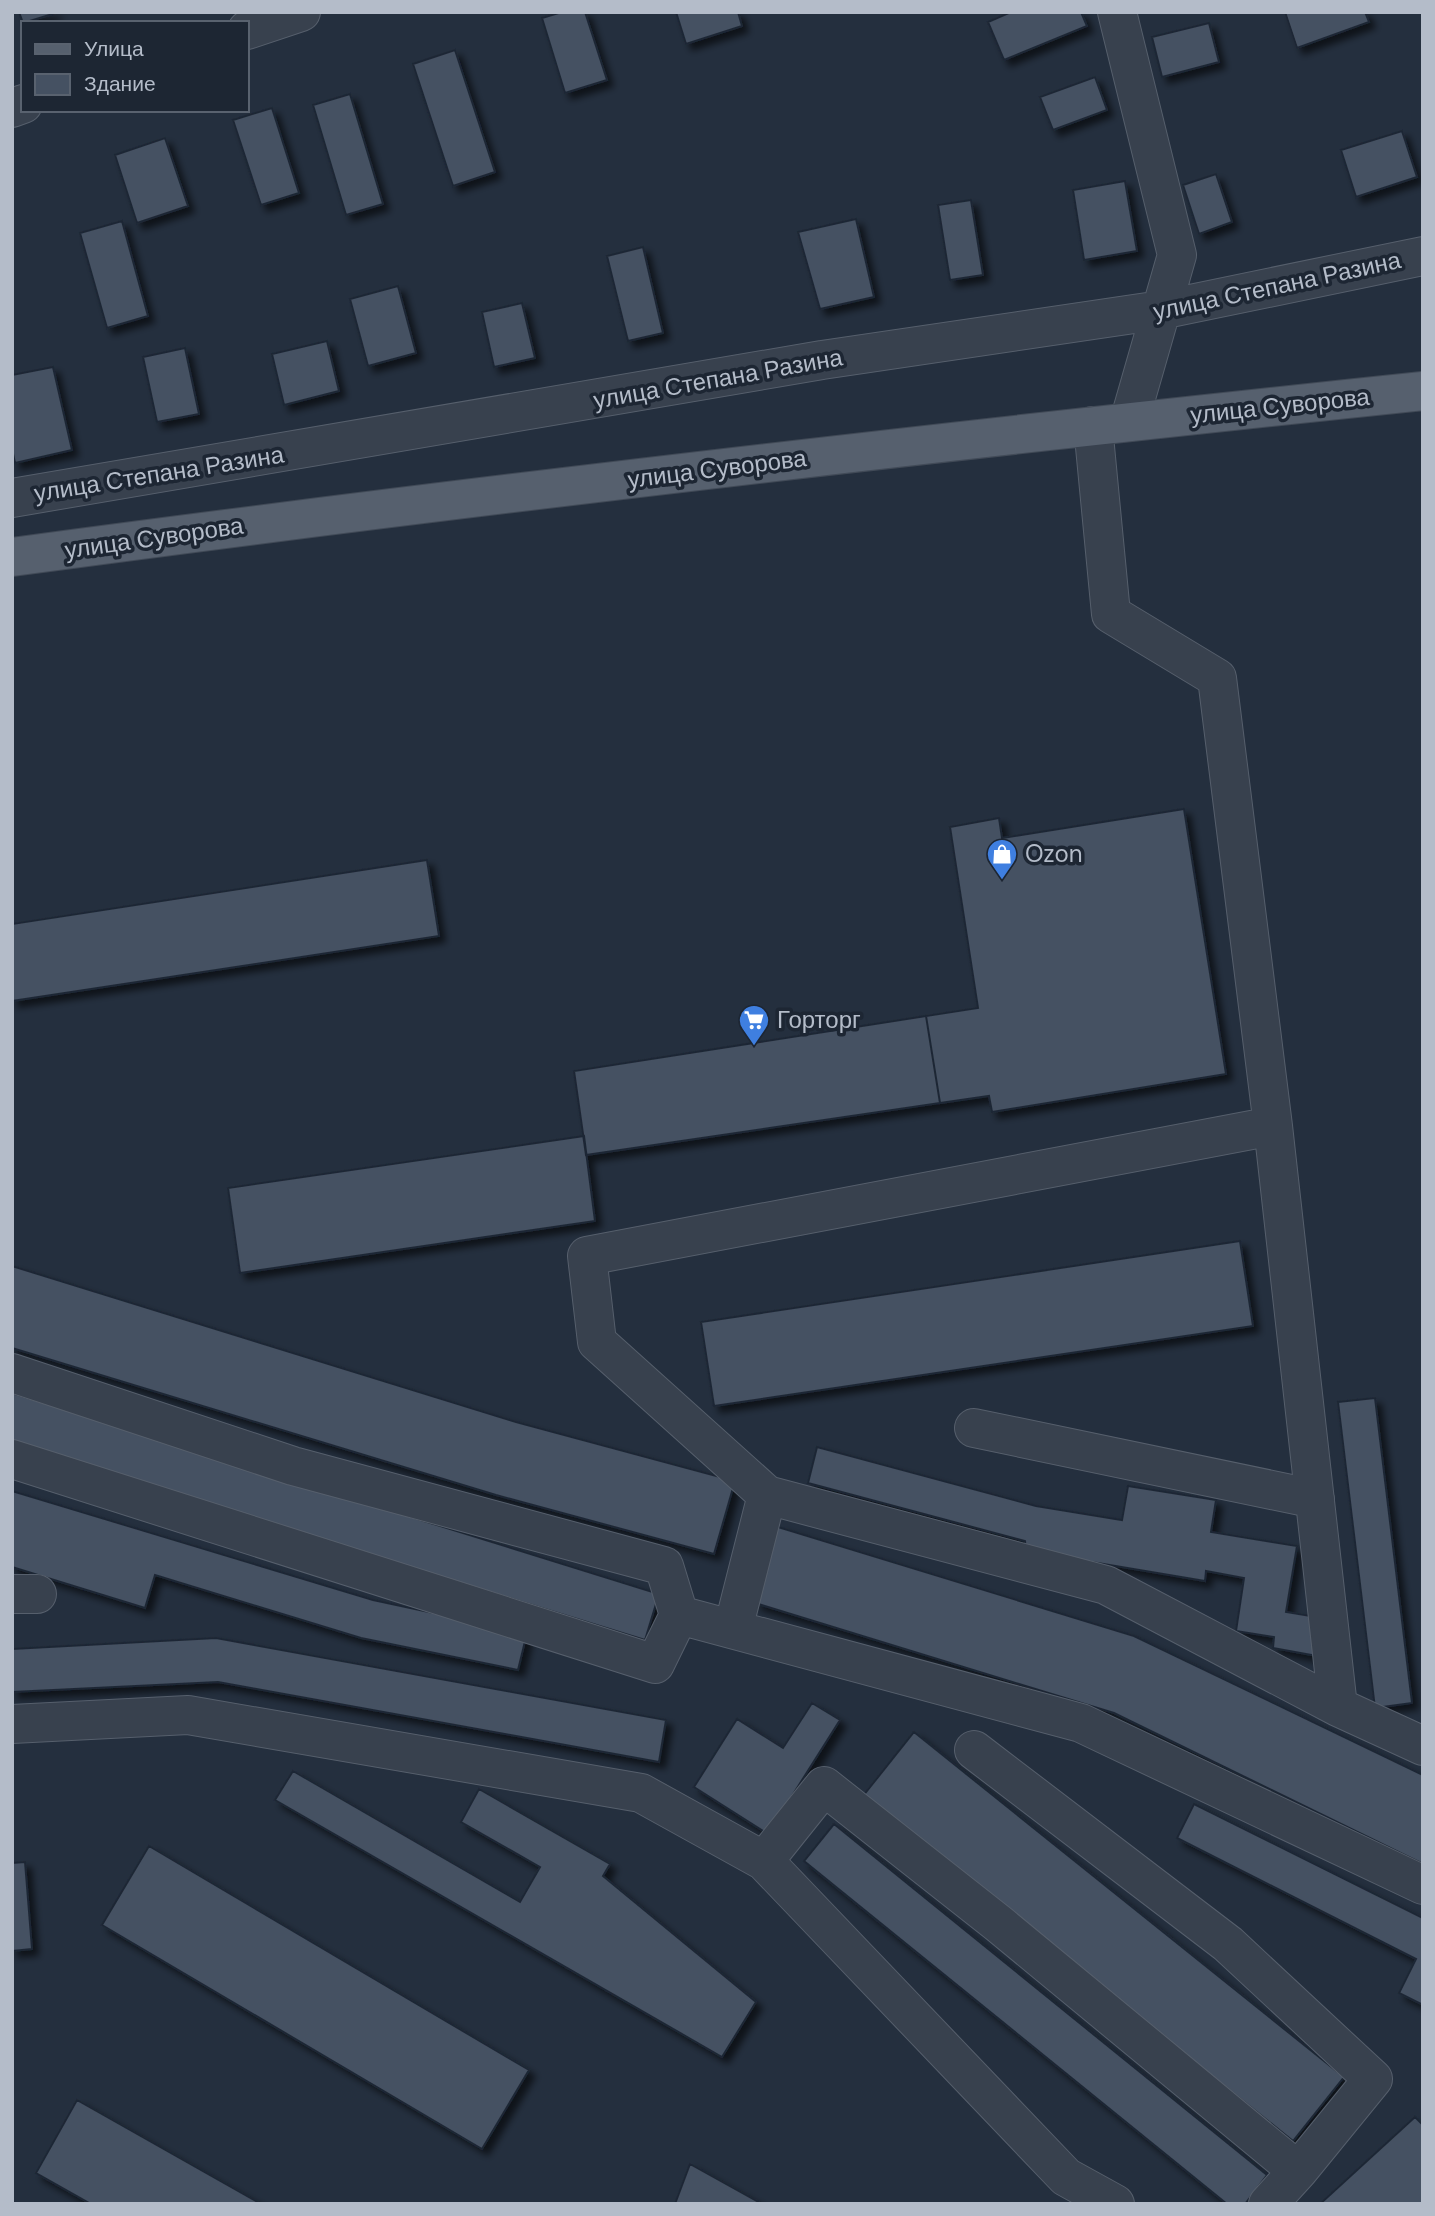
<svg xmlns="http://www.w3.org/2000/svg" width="1435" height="2216" font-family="'DM Sans',sans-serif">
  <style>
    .building { fill: #455162; stroke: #1f2835; stroke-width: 2; filter: url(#shadow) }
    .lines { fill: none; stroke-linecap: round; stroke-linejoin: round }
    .minor-casing { stroke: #565f6c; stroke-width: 40 }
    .major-casing { stroke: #414a57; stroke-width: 40 }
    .minor { stroke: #38414e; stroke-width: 38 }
    .major { stroke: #56606e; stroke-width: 38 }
    .labels { text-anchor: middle; stroke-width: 7; stroke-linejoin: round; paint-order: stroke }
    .street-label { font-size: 24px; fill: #b4bcc9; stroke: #1d2633 }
    .poi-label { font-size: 24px; fill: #b4bcc9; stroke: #1d2633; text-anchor: start }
  </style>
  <defs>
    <filter id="shadow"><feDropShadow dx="6" dy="6" stdDeviation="3.5" flood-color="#0009"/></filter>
  </defs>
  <rect width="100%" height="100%" fill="#242f3e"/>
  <path class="building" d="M19,12H55L56,13L23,23Z
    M562,12H585L607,80L565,93L542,18Z
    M676,12H738L742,26L686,44Z
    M1011,12H1081L1087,26L1004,60L988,22Z
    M1285,12H1365L1369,22L1297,48Z
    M1209,23L1219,62L1162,77L1152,37Z
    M455,50L495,172L453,186L413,64Z
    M1095,77L1107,110L1053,130L1040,97Z
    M350,94L383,204L346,215L313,105Z
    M272,108L299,193L261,205L233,120Z
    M1402,131L1417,177L1356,197L1341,150Z
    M165,138L188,206L137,223L115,155Z
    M1216,174L1232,222L1199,234L1183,185Z
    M1125,181L1137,251L1084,260L1073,190Z
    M971,200L983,275L950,280L938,205Z
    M856,219L874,297L820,309L798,232Z
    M122,221L148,316L107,328L80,233Z
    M643,247L663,333L628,341L607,256Z
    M398,286L416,353L368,366L350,299Z
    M522,303L535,358L494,367L482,312Z
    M327,341L339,391L284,405L272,354Z
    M185,348L199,414L157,422L143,357Z
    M53,367L72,450L15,463L12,449V375Z
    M1184,809L1226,1074L992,1112L989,1096L940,1103L926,1016L978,1008L950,827L999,818L1002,838Z
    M427,860L439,936L12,1001V924Z
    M926,1016L940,1103L586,1155L574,1071Z
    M584,1136L595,1221L240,1273L228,1188Z
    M1240,1241L1253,1326L714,1406L701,1322Z
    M12,1266L516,1422L735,1481L714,1554L496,1495L12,1348Z
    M12,1393L659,1594L645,1640L12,1444Z
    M1375,1398L1412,1703L1375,1708L1338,1402Z
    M817,1447L1036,1506L1122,1520L1128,1486L1216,1500L1211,1532L1297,1546L1286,1612L1323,1618L1317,1656L1273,1648L1274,1637L1236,1631L1244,1578L1206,1571L1205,1581L1026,1551L1025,1541L808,1483Z
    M12,1491L373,1600L527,1633L518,1670L361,1638L155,1575L145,1608L12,1567Z
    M778,1527L1134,1636L1423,1775V1864L1114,1713L755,1603Z
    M216,1638L666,1720L659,1762L218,1682L12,1692V1649Z
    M812,1703L840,1720L768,1834L694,1787L737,1719L783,1748Z
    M914,1732L1344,2077L1293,2141L863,1796Z
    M293,1771L520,1902L540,1867L461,1822L479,1789L610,1864L603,1876L756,2002L722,2057L275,1800Z
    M1194,1804L1423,1918V2005L1399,1993L1416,1959L1177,1838Z
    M834,1824L1267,2175L1245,2204H1227L804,1861Z
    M149,1846L529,2070L482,2149L102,1925Z
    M25,1862L32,1949L12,1951V1863Z
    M77,2100L261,2204H91L36,2173Z
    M1415,2117L1423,2125V2204H1320Z
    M690,2164L762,2204H675Z"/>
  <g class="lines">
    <g class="minor-casing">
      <path id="minor" d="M1117,12L1177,255L1129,422
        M247,30L301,12
        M12,108L23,104
        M1093,426L1111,614L1217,678L1273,1126
        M12,498L822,360L1161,310L1423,256
        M12,1373L293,1466L664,1566L679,1615L1081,1723L1423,1885
        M974,1428L1315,1499
        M12,1459L655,1664L679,1615
        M767,1495L597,1342L587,1256L1273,1126L1338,1707
        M12,1594H37
        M733,1629L767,1495L1106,1585L1338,1707L1423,1746
        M12,1724L188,1715L641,1793L764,1861L1066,2177L1115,2204
        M764,1861L824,1786L999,1924L1298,2171L1373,2079L1228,1944L974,1750
        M1268,2204L1298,2171"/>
    </g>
    <g class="major-casing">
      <path id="major" d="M12,557C481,494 952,440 1423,391"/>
    </g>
    <use href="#minor" class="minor"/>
    <use href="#major" class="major"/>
  </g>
  <defs>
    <g id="shop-pin" transform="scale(1.575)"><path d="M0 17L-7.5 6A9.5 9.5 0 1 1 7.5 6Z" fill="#3f7fe0" stroke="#1d2633"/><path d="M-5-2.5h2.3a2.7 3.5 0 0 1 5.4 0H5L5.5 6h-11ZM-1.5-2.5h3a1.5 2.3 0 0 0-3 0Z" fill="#fff"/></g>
    <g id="supermarket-pin" transform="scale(1.575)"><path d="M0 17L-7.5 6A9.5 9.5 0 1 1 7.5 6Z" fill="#3f7fe0" stroke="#1d2633"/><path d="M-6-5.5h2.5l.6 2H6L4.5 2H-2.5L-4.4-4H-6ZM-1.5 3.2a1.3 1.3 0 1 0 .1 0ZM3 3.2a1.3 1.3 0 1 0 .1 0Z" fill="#fff"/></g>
  </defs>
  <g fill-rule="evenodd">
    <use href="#shop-pin" x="1002" y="854"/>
    <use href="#supermarket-pin" x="754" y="1020"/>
  </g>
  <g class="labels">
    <g class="street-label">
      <text transform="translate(1277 286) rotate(-12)" y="8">улица Степана Разина</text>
      <text transform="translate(718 379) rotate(-10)" y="8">улица Степана Разина</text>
      <text transform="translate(1280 406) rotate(-6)" y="8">улица Суворова</text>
      <text transform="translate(717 469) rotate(-7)" y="8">улица Суворова</text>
      <text transform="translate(159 474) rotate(-9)" y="8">улица Степана Разина</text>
      <text transform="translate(154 538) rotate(-8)" y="8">улица Суворова</text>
    </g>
    <g class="poi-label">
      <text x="1025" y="862">Ozon</text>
      <text x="777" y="1028">Горторг</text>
    </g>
  </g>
  <rect width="1435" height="2216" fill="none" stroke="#b4bcc9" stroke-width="28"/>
  <rect x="21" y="21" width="228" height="91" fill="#1d2633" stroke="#59626f" stroke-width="2"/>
  <rect x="35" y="44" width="35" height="10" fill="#56606e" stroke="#59626f" stroke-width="2"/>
  <text x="84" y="56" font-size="21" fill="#b4bcc9">Улица</text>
  <rect x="35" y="74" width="35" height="21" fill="#455162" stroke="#59626f" stroke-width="2"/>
  <text x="84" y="91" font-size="21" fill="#b4bcc9">Здание</text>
</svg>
